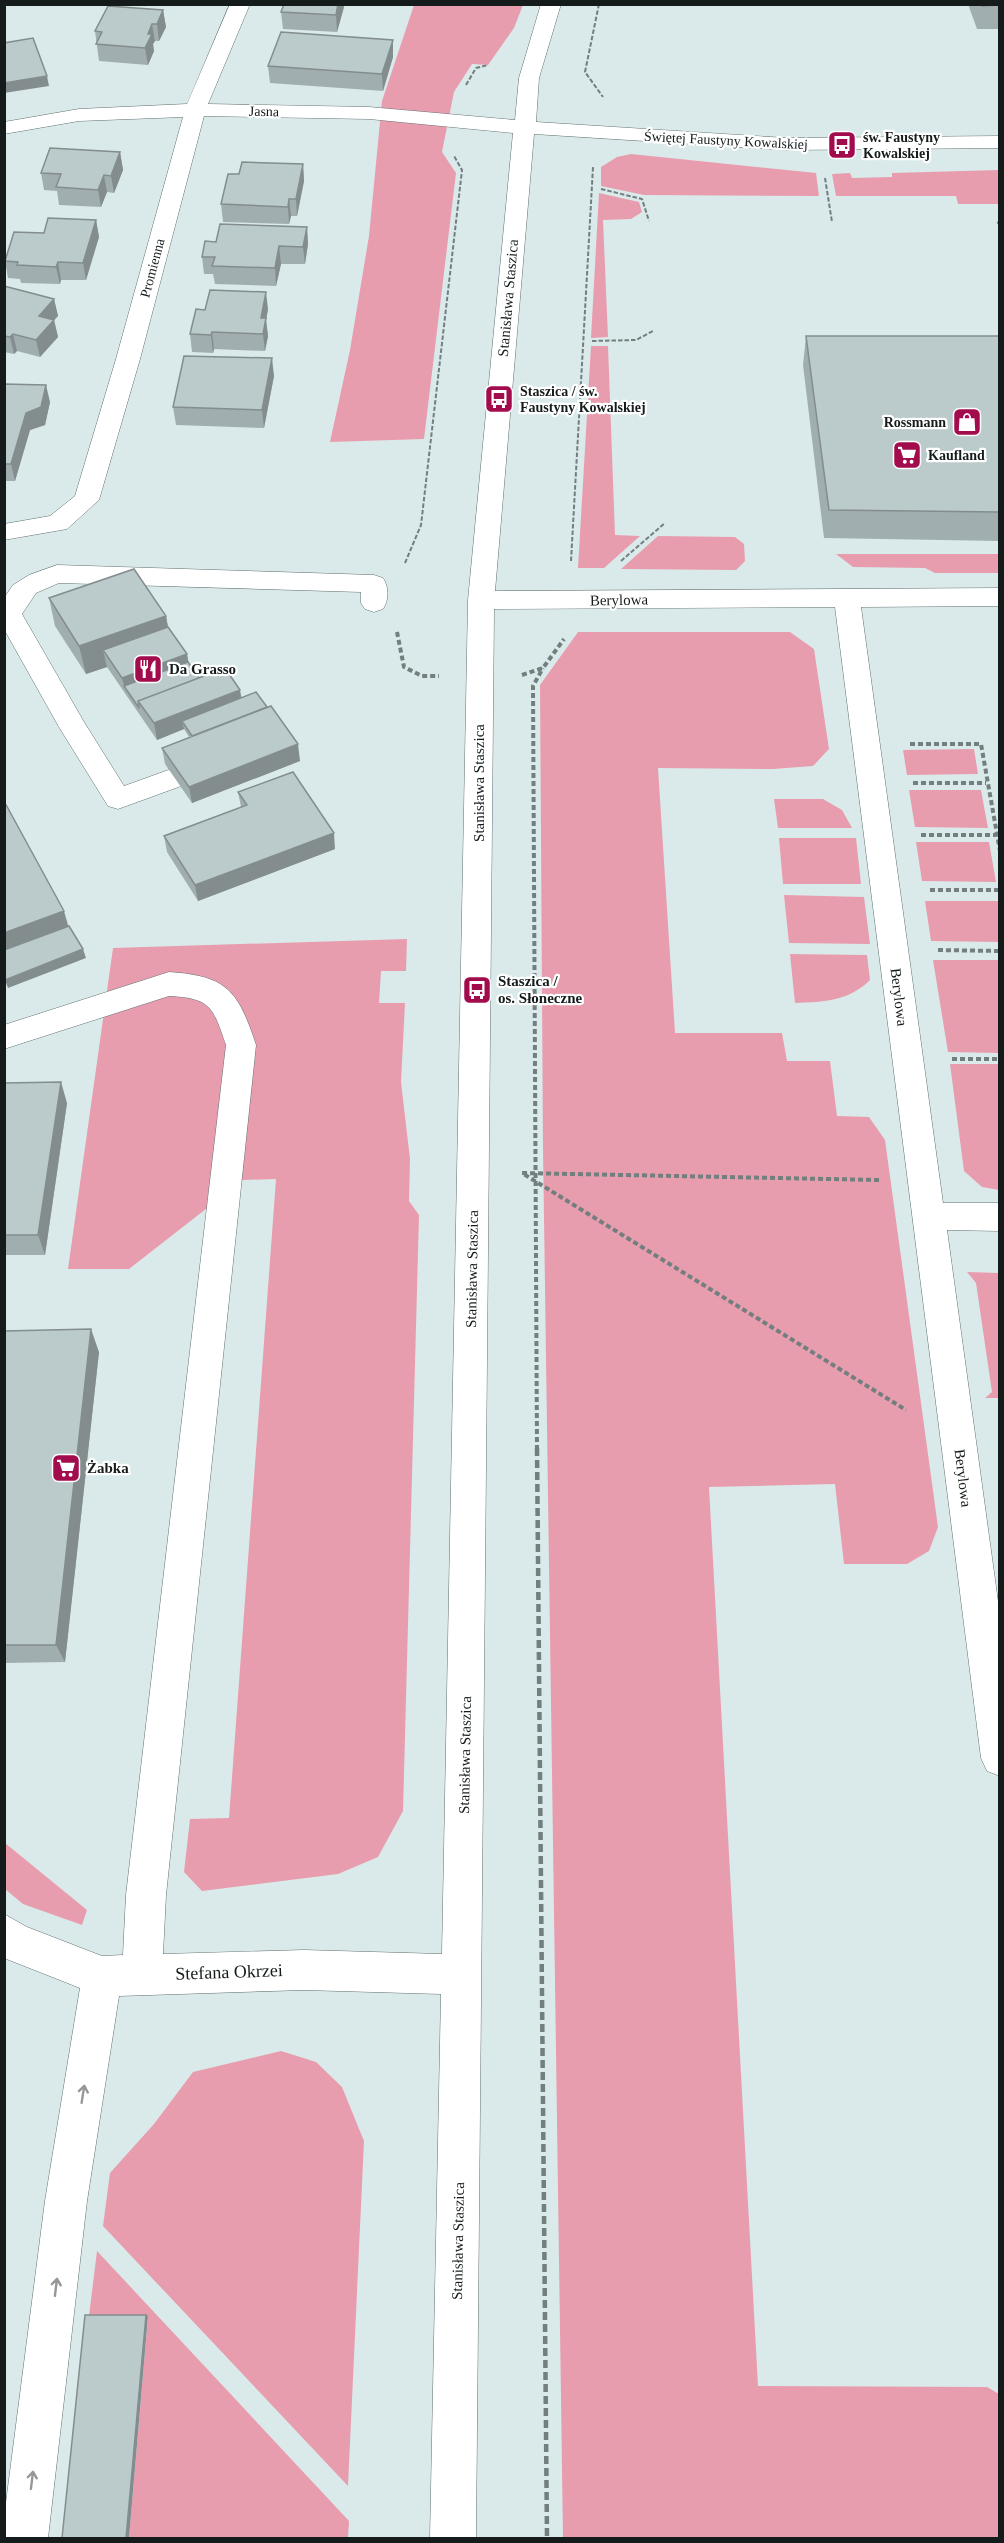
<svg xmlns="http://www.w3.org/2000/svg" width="1004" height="2543" font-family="Georgia,serif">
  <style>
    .green { fill: #e89dae }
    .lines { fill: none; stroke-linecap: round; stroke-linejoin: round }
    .minor-casing { stroke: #627071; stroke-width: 1 }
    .path-far2 { stroke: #737e7e; stroke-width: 2; stroke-dasharray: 4.5 2; stroke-linecap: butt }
    .path-far1 { stroke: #737e7e; stroke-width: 4; stroke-dasharray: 5 3; stroke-linecap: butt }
    .path { stroke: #737e7e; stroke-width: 4.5; stroke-dasharray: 8 4; stroke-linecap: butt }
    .minor { fill: #fff; fill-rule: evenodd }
    .wall { fill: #a1aeaf }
    .shaded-wall { fill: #838d8e }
    .building { fill: #bbcacb; stroke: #838d8e; stroke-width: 1.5 }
    .oneway { stroke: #969898 }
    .labels { text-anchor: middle; stroke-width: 4.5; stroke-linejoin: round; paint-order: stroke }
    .far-street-label { font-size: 14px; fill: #151b1b; stroke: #fff }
    .far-poi-label { font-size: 14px; font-weight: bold; fill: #151b1b; stroke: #fff; text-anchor: start }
    .street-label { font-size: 15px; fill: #151b1b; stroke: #fff }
    .poi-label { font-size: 15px; font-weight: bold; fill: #151b1b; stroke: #fff; text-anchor: start }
    .near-street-label { font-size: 18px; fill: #151b1b; stroke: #fff }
  </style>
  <rect width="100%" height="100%" fill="#daeaea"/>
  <path class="green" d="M414,5H523L514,28L488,65L472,64L454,92L442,152L456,173L424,439L330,442L350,350L369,236L382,101Z
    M631,154L816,173L819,196L644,195L601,186V167L617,157Z
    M999,170V204H958L956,196H836L832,174L850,173L852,178L892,177V173Z
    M599,193L639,202L642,212L631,219L603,220L608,337L591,338Z
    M591,346H608L615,535L640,536L604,568H578Z
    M658,536L735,537L744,544L745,561L736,570L621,569Z
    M836,554H999V573H935L925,568L853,567Z
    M578,632H790L814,649L829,749L813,766L773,769L658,768L675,1033H782L787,1061H830L837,1116L869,1117L885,1140L938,1527L929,1551L907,1564H844L835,1484L709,1487L758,2386L987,2387L999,2394V2538H563L543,1148L540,685Z
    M974,749L978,774L907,775L903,750Z
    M909,790H981L988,828L915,827Z
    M774,799H823L842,810L852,828H778Z
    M779,838H856L861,884H783Z
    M989,842L996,882L922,881L916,842Z
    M784,895L864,897L870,944L789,943Z
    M925,901H999V942L931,941Z
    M407,939L406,971H381L379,1003H405L401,1082L410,1159L409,1201L419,1215L403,1811L378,1857L338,1874L202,1891L184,1872L190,1819L229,1818L276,1179L243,1180L129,1269H68L113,948Z
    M790,954L867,955L870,980C849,1001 824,1002 795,1003Z
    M933,960H999V1053L948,1052Z
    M950,1064H999V1190L982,1187L964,1171Z
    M967,1272L999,1273V1398H985L992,1392L976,1283Z
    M5,1843L87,1910L82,1925L23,1904L5,1889Z
    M281,2051L316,2062L342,2087L364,2141L348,2486L103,2226L110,2173L154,2124L193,2072Z
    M97,2251L349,2521L348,2538H129L148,2317L89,2316Z"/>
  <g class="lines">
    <g class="minor-casing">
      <path id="minor" d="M230,4H250L208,104L369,107L515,120L519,78L541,4H561L539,78L536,122L786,138L1000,136V148L786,150L534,134L495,591L1000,588V606L861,607L943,1203H1000V1231L947,1230L1000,1616V1776L987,1771L981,1758L835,607L494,609L476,2538H430L441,1994L304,1990L119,1996L87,2201L48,2538H4V2518L45,2201L80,1988L4,1958V1914L27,1927L102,1956L123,1955L126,1895L226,1045C213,1007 211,998 169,996L4,1049V1025L169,972C228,976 238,991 256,1045L166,1895L163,1954L304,1950L442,1954L468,600L513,133L369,119L204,116L140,359L99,500L67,529L4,540V524L50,516L75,496L116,359L183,117L79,121L4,134V122L79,109L187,104Z
        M57,565L374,575L383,578C389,587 389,600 383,609L374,612L365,609L361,603V592L59,583L36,593L22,614L84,722L124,786L174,768L184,771L188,778L184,785L118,809L108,806L59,727L4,629V598L13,585L29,575Z"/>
    </g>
    <path class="path-far2" d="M599,4L585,72L603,97
      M466,85L476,68L488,65
      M825,178L832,222
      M601,189L642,199L649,221
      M997,223L1000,222
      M592,341L636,340L653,331
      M571,561L593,167
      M621,561L665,523
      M405,563L421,525L462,170L454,156"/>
    <path class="path-far1" d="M397,632L404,667L422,676H439
      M522,675L543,668L564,639
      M910,744H981L1000,851
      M913,783H986
      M921,835H997
      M930,890H1000
      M938,950L1000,951
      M952,1059H1000
      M879,1180L522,1173L906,1410
      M537,1450L533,686L543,668"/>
    <path class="path" d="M537,1448L547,2538"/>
    <use href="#minor" class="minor"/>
  </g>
  <path class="wall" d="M968,4H999V29H977Z
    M344,7L337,32L283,29L281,12Z
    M163,10L166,27L159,41H155L153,44L154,51L148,65L99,61L95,31Z
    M393,40V57L383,91L270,83L268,66Z
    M120,152L123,170L114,193L107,192L101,207L59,205L57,191L44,190L41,173Z
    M303,164L304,181L297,216H291L289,224L223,222L221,204L239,174Z
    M96,220L99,237L86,280H61L60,284L21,283L20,279L8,278L5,261L44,233Z
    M307,227L308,244L305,264H281L276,286L215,284L213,274H204L202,257L216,242Z
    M4,286L54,299L58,316L54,320L58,337L40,357L17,351L14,354L4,352Z
    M268,309L266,320L268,336L265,351L214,349L213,353L192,352L190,334L205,310Z
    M806,336H999V541L824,538L803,365Z
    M274,376L264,428L176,425L173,407Z
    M4,384L50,402L45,425L30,430L15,481H4Z
    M49,598L166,616L168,627L187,654L188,662L199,678L241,698L300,761L192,803L165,764L162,748L189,737L184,729L157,740L107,667L86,674L55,626Z
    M238,792L335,849L198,901L167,852L164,836L241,807Z
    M4,1083L67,1103L45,1255H4Z
    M4,1331L99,1352L65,1662L4,1663Z"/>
  <path class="shaded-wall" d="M338,4H344V7L337,32L336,15Z
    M163,10L166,27L159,41L157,24Z
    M152,24L155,41L153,44L154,51L148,65L145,48L148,34Z
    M393,40V57L383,91L382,74Z
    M47,76L49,86L4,93V83Z
    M120,152L123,170L114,193L111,176Z
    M303,164L304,181L297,216L296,199Z
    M104,175L107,192L101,207L98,190Z
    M289,199L291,216L289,224L288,207Z
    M96,220L99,237L86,280L83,263Z
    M307,227L308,244L305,264L303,247Z
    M279,246L281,264L276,286L275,268Z
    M58,262L61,280L60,284L56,267Z
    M266,292L268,309L266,320L268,336L265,351L261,318Z
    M54,299L58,316L54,320L58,337L40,357L36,340L39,316Z
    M212,332L214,349L213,353L211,335Z
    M13,334L17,351L14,354L10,337Z
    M272,358L274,376L264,428L262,410Z
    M46,385L50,402L45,425L30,430L15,481L11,464L26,413Z
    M166,616L171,644L103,650L107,667L86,674L79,646Z
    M187,654L190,671L124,686L122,678Z
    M240,690L243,706L182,721L184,729L157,740L154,723Z
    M298,744L300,761L192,803L189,787Z
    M334,833L335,849L198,901L195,885Z
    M64,911L70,932L4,957V933Z
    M83,949L86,958L8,988L5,980Z
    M61,1082L67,1103L45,1255L38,1235Z
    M91,1329L99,1352L65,1662L56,1645Z
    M146,2315L148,2316L129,2538H126Z"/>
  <path class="building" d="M284,4H338L336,15L281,12Z
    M981,4H999V5L982,6Z
    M108,6L163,10L157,24H152L148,34H152L145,48L96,44L102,32L95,31Z
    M281,32L393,40L382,74L268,66Z
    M33,38L47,76L4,83V43Z
    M50,148L120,152L111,176L104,175L98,190L56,187L61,174L41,173Z
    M242,162L303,164L296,199H289L288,207L221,204L228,174H239Z
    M48,218L96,220L83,263L58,262L56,267L17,265L18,262L5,261L14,232L44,233Z
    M220,224L307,227L303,247L279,246L275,268L212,266L215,257H202L205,241L216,242Z
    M4,286L54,299L39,316L54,320L36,340L13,334L10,337L4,336Z
    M210,290L266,292L261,318H266L263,334L212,332L211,335L190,334L196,309L205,310Z
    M806,336H999V512L829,510Z
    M184,356L272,358L262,410L173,407Z
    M4,384L46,385L41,407L26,413L11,464H4Z
    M134,569L166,616L79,646L49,598Z
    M168,627L187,654L122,678L103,650Z
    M188,662L199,678L138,701L139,708L124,686Z
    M225,668L240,690L154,723L138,701Z
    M256,692L267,707L192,736L182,721Z
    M271,706L298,744L189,787L162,748Z
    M293,772L334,833L195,885L164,836L247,805L238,792Z
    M4,801L64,911L4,933Z
    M69,926L83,949L5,980L4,950Z
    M61,1082L38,1235H4V1083Z
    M91,1329L56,1645H4V1331Z
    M85,2315H146L126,2538H62Z"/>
  <defs><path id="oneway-shaft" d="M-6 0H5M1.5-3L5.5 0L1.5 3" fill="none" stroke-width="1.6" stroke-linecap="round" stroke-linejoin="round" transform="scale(1.5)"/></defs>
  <g class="oneway">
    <use href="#oneway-shaft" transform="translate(83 2094) rotate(-81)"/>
    <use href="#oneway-shaft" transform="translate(56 2287) rotate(-83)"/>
    <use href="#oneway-shaft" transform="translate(32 2480) rotate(-83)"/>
  </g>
  <defs>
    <g id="bus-square" transform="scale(1.5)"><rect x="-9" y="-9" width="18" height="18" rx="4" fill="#a20c4d" stroke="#fff"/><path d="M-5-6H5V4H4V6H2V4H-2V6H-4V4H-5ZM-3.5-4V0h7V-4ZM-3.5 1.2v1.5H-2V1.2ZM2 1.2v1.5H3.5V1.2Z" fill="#fff"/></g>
    <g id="shop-square" transform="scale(1.5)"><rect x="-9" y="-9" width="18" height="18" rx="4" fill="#a20c4d" stroke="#fff"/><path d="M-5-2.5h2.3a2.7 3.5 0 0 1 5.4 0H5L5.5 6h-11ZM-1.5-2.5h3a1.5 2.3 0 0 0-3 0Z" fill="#fff"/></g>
    <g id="supermarket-square" transform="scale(1.5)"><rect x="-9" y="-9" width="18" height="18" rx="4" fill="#a20c4d" stroke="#fff"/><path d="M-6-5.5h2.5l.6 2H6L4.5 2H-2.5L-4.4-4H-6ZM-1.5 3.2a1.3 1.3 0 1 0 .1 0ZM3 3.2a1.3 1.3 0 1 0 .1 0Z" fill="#fff"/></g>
    <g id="restaurant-square" transform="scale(1.5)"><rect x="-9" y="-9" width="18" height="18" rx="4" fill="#a20c4d" stroke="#fff"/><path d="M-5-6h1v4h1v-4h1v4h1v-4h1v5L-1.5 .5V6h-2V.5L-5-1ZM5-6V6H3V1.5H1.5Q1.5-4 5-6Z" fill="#fff"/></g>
  </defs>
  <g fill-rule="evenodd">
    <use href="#bus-square" x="842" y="145"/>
    <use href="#bus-square" x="499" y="399"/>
    <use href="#shop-square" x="967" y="422"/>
    <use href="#supermarket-square" x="907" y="455"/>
    <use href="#restaurant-square" x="148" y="669"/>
    <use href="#bus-square" x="477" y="990"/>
    <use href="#supermarket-square" x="66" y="1468"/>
  </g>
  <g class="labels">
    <g class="far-street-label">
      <text transform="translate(264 111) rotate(1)" y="5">Jasna</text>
      <text transform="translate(726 140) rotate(3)" y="5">Świętej Faustyny Kowalskiej</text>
      <text transform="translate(152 268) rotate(-75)" y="5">Promienna</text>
    </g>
    <g class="far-poi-label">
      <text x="863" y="142">św. Faustyny<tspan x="863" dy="16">Kowalskiej</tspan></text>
      <text x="520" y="396">Staszica / św.<tspan x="520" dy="16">Faustyny Kowalskiej</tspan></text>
      <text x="946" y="427" text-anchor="end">Rossmann</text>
      <text x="928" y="460">Kaufland</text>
    </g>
    <g class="street-label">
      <text transform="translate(508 298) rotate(-85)" y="5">Stanisława Staszica</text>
      <text transform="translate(619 600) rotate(-1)" y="5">Berylowa</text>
      <text transform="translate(479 783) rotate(-90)" y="5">Stanisława Staszica</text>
      <text transform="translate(899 997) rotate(83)" y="5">Berylowa</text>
      <text transform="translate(472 1269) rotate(-89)" y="5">Stanisława Staszica</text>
      <text transform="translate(963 1478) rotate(83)" y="5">Berylowa</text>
      <text transform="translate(465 1755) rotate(-89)" y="5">Stanisława Staszica</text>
      <text transform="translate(458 2241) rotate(-89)" y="5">Stanisława Staszica</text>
    </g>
    <g class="poi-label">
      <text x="169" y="674">Da Grasso</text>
      <text x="498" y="986">Staszica /<tspan x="498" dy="17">os. Słoneczne</tspan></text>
      <text x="87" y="1473">Żabka</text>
    </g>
    <g class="near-street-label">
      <text transform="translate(229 1972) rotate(-2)" y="6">Stefana Okrzei</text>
    </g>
  </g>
  <rect width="1004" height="2543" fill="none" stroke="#151b1b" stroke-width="12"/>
</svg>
